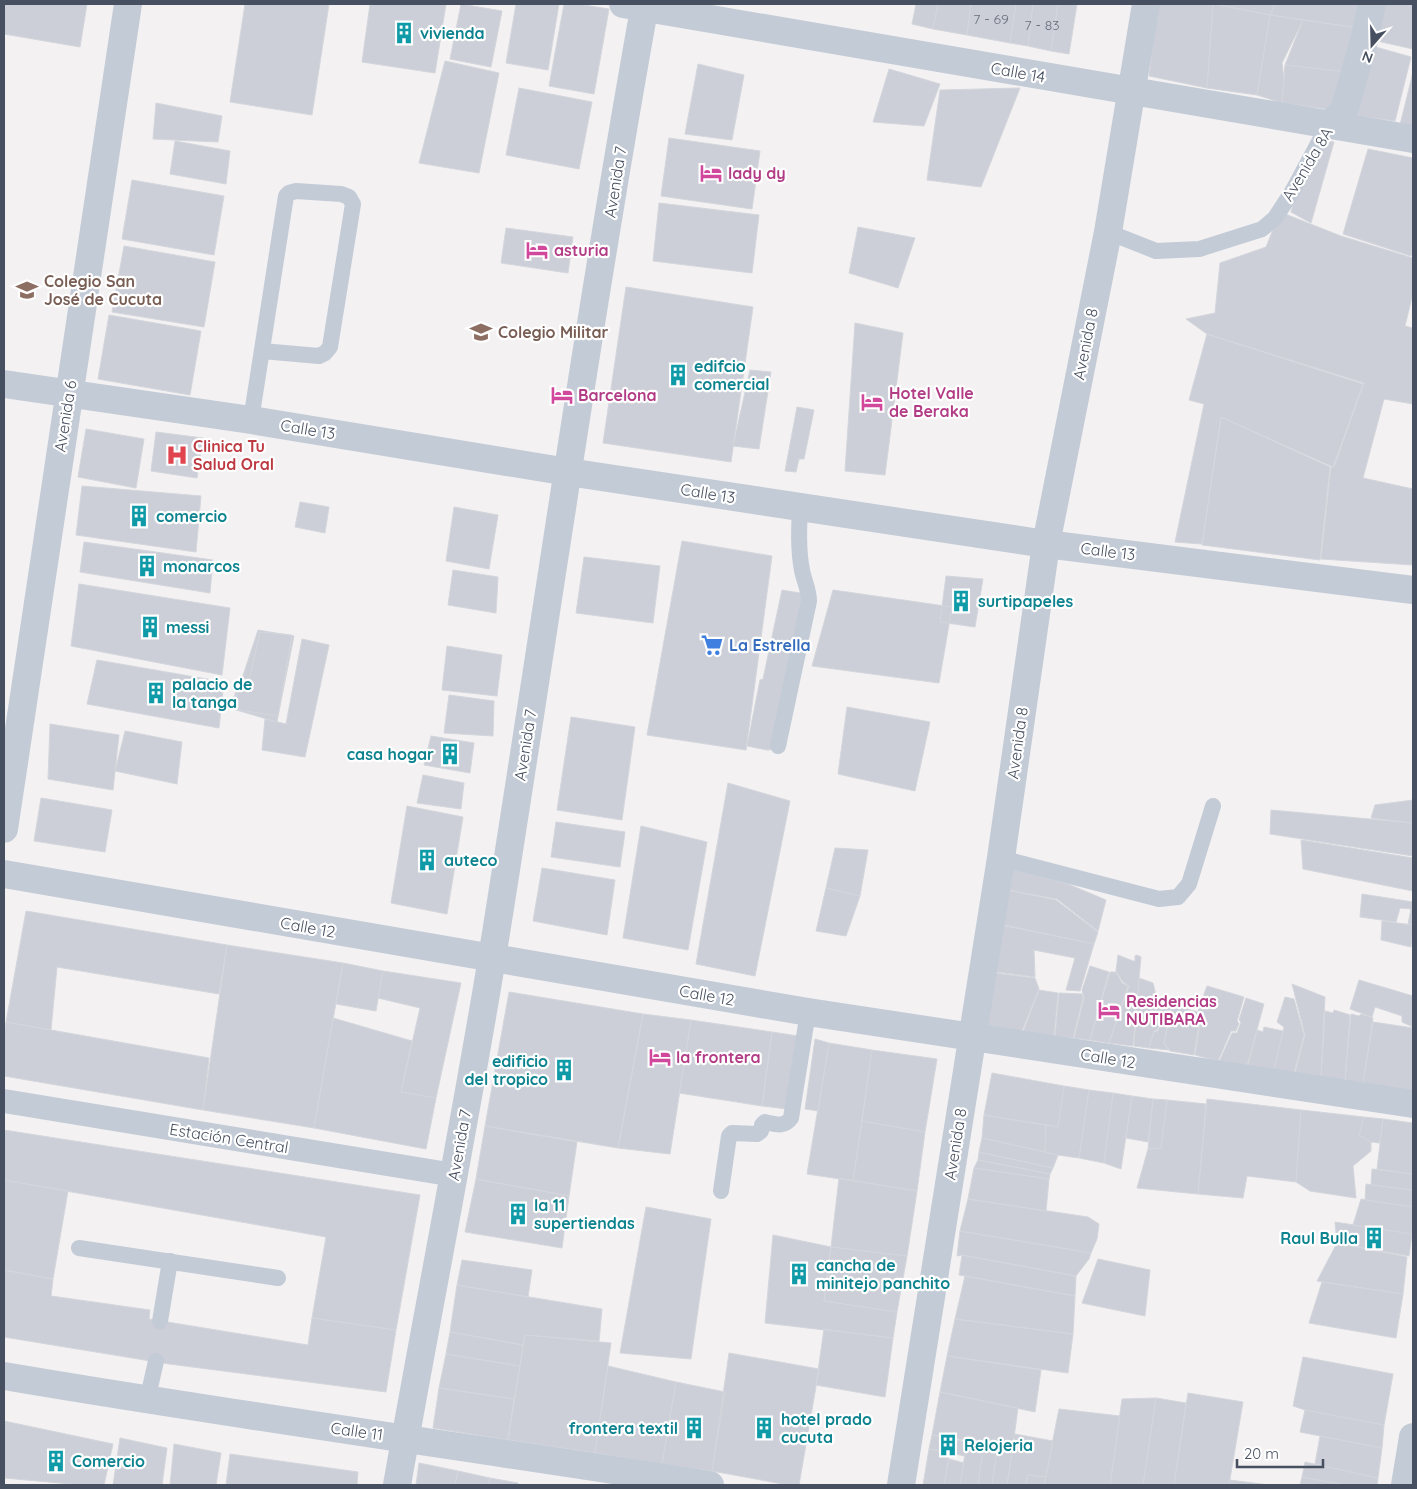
<svg xmlns="http://www.w3.org/2000/svg" width="1417" height="1489" font-family="Quicksand,sans-serif">
  <style>
    .building { fill: #cccfd7; stroke: #d4d6dd }
    .lines { fill: none; stroke-linecap: round; stroke-linejoin: round }
    .service { stroke: #c3cbd7; stroke-width: 16 }
    .pedestrian { stroke: #c3cbd7; stroke-width: 24 }
    .minor { stroke: #c3cbd7; stroke-width: 28 }
    .tertiary { stroke: #c3cbd7; stroke-width: 28 }
    .labels { text-anchor: middle; stroke-width: 4.5; stroke-linejoin: round; paint-order: stroke }
    .number-label { font-size: 14px; fill: #68707e }
    .culture-label { font-size: 16px; font-weight: bold; fill: #0d838f; stroke: #fff; text-anchor: start }
    .street-label { font-size: 16px; fill: #475060; stroke: #fff }
    .hotel-label { font-size: 16px; font-weight: bold; fill: #b23c85; stroke: #fff; text-anchor: start }
    .education-label { font-size: 16px; font-weight: bold; fill: #785e54; stroke: #fff; text-anchor: start }
    .health-label { font-size: 16px; font-weight: bold; fill: #be3a42; stroke: #fff; text-anchor: start }
    .shop-label { font-size: 16px; font-weight: bold; fill: #366cbe; stroke: #fff; text-anchor: start }
  </style>
  <rect width="100%" height="100%" fill="#f3f1f1"/>
  <path class="building" d="M4,4H87L80,47L4,34Z
    M245,4H329L312,115L230,102Z
    M370,4H446L435,73L362,62Z
    M461,4L502,11L491,67L450,59Z
    M516,4H559L548,70L506,63Z
    M564,4H578L609,9L594,94L549,86Z
    M916,4H938L933,29L912,24Z
    M938,4H971L967,35L933,29Z
    M971,4H1016L1010,43L967,35Z
    M1016,4H1033L1028,46L1010,43Z
    M1033,4H1058L1051,51L1028,46Z
    M1058,4H1077L1069,54L1051,51Z
    M1158,4H1213L1207,88L1149,76Z
    M1213,4H1275L1270,15Z
    M1213,4L1270,15L1257,95L1207,88Z
    M1275,4H1366L1359,28L1270,15Z
    M1378,4H1413V49L1368,39Z
    M1270,15L1303,20L1282,63L1284,79L1282,103L1257,95Z
    M1303,20L1359,28L1349,72L1285,65Z
    M1365,44L1411,57L1395,121L1353,115Z
    M445,61L499,73L479,173L419,163Z
    M698,64L744,75L732,140L685,134Z
    M1285,65L1349,72L1341,111L1282,103Z
    M889,69L940,84L924,126L873,122Z
    M1413,72V126L1400,125Z
    M519,88L592,102L579,169L506,155Z
    M1020,88L981,187L927,180L940,90Z
    M156,103L222,116L218,142L153,139Z
    M669,138L760,151L752,209L661,196Z
    M175,141L230,151L226,184L170,174Z
    M1323,141L1334,142L1311,223L1291,212L1302,175Z
    M1368,149L1413,158V243L1411,256L1343,234Z
    M132,180L224,196L214,255L122,239Z
    M659,203L759,215L752,273L653,261Z
    M1280,212L1341,236L1413,258V293L1405,326L1413,328V404L1384,399L1363,478L1413,489V565L1321,559L1331,467H1334L1364,383L1207,334L1186,319L1215,313L1220,263L1266,247Z
    M858,227L915,238L898,288L849,273Z
    M506,228L573,237L568,273L501,263Z
    M124,246L215,262L204,327L112,312Z
    M626,287L753,307L731,462L603,443Z
    M109,315L201,331L190,395L98,379Z
    M855,323L903,333L885,475L845,471Z
    M1207,334L1363,384L1333,467L1221,417L1202,544L1175,542L1204,404L1189,400Z
    M750,370L771,372L759,449L733,446Z
    M797,407L814,410L804,459H799L796,472L785,471Z
    M1221,417L1330,467L1320,560L1202,545Z
    M86,429L144,439L136,488L78,477Z
    M156,432L203,438L197,478L151,471Z
    M82,486L201,496L196,552L76,535Z
    M300,502L329,507L325,533L295,527Z
    M454,507L498,515L489,569L446,561Z
    M682,541L772,556L746,750L647,735Z
    M84,542L213,560L210,593L80,572Z
    M584,557L660,566L653,623L576,613Z
    M453,570L498,577L496,613L448,605Z
    M946,576L983,579L975,627L940,622Z
    M79,584L230,608L222,675L71,646Z
    M782,590L806,594L788,677L770,750H767L747,746L760,680L763,679Z
    M833,590L952,607L939,683L812,666Z
    M258,630L294,636L278,716L232,709Z
    M260,632L292,635L277,722L233,709L237,680H249Z
    M302,639L329,645L305,757L262,750L265,719L286,724Z
    M447,646L502,655L497,696L442,690Z
    M97,660L224,682L219,728L87,704Z
    M449,695L494,701L493,736L444,733Z
    M847,707L930,722L915,791L838,774Z
    M571,717L635,727L622,820L557,810Z
    M50,724L119,735L113,790L48,779Z
    M125,731L182,742L177,784L115,771Z
    M431,736L474,743L470,773L424,765Z
    M423,775L464,783L461,809L417,803Z
    M728,783L790,801L755,976L696,964Z
    M41,798L112,810L105,852L34,841Z
    M1413,800V823L1371,818L1375,805Z
    M407,806L463,817L447,914L391,903Z
    M1271,810L1413,823V856L1270,834Z
    M556,822L625,832L620,867L551,857Z
    M641,826L707,842L688,950L623,938Z
    M1301,840L1413,858V891L1303,869Z
    M835,848L868,850L860,896L826,888Z
    M1007,867L1068,884L1106,900L1098,931L1057,899L1003,889Z
    M542,868L615,880L607,935L533,921Z
    M826,888L860,896L846,936L816,931Z
    M1003,889L1056,900L1098,932L1094,944L995,923Z
    M1362,894L1413,902V925L1408,924L1411,909L1400,908L1396,922L1360,917Z
    M26,911L227,945L219,994L57,967L51,1030L6,1022Z
    M1382,921L1413,925L1411,947L1381,940Z
    M996,924L1094,944L1080,991L1066,990L1075,958L1034,950L1035,977L988,971Z
    M227,945L343,963L314,1128L203,1110Z
    M1118,955L1133,961H1135V956L1137,955L1141,957L1133,1046L1109,1043L1129,986L1123,982L1116,971Z
    M343,963L383,971L376,1011L336,1004Z
    M1090,966L1109,972L1090,1040L1074,1038L1084,998L1082,990Z
    M383,971L461,983L436,1098L401,1092L420,1008L378,998Z
    M987,972L1035,978L1039,989L1022,1031L980,1026Z
    M1110,972H1116L1122,983L1128,986L1109,1043L1090,1040Z
    M1139,978L1153,983L1160,1011L1159,1025L1157,1030L1154,1031L1149,1048L1134,1046Z
    M1359,980L1413,996V1027L1402,1022V1016L1375,1007L1372,1017L1350,1009Z
    M1292,984L1325,997L1321,1077L1295,1073L1305,1035Z
    M1207,986L1244,997L1237,1021L1239,1023L1236,1031H1231L1218,1061L1195,1055L1202,1012L1198,1011Z
    M1039,990L1058,993L1054,1036L1023,1032Z
    M509,992L643,1014L618,1148L485,1126Z
    M1059,993L1082,994L1083,998L1073,1038L1055,1036Z
    M1285,997L1294,999L1304,1035L1294,1073L1274,1070L1284,1027L1277,1022Z
    M1246,998L1264,1004L1247,1066L1219,1062L1232,1033H1237L1241,1022L1239,1020Z
    M1171,1006L1164,1044L1169,1050L1149,1048L1154,1032L1158,1031L1160,1025V1010Z
    M1172,1006H1177L1201,1013L1194,1055L1170,1051L1164,1043Z
    M1334,1010L1350,1015L1345,1080L1321,1077L1325,1011L1333,1013Z
    M643,1014L691,1020L670,1154L618,1148Z
    M1351,1014L1359,1016L1361,1014L1373,1018L1363,1083L1345,1080Z
    M333,1018L412,1041L401,1092L436,1098L426,1149L314,1128Z
    M691,1020L772,1032L762,1106L679,1093Z
    M6,1022L209,1058L203,1110L4,1076V1035Z
    M1373,1022L1413,1028V1091L1363,1083Z
    M1264,1027L1283,1031L1274,1070L1248,1066L1257,1030L1263,1032Z
    M772,1032L798,1036L787,1109L762,1106Z
    M815,1039L829,1043L818,1111L805,1109Z
    M829,1043L872,1050L853,1181L807,1174Z
    M872,1050L937,1059L925,1132L862,1121Z
    M992,1073L1064,1086L1058,1127L984,1115Z
    M1064,1086L1089,1090L1079,1158L1058,1155L1045,1152L1046,1125L1058,1127Z
    M1089,1090L1113,1093L1104,1163L1079,1158Z
    M1113,1093L1132,1096L1121,1169L1104,1163Z
    M1132,1096L1153,1099L1148,1142L1126,1138Z
    M1153,1099L1167,1100L1161,1148L1148,1149Z
    M1207,1099L1301,1110L1296,1182L1247,1176L1243,1198L1198,1194Z
    M1167,1100L1206,1104L1198,1194L1137,1188L1148,1149L1161,1148Z
    M1301,1110L1364,1117L1359,1135L1371,1142V1151L1353,1166L1356,1198L1310,1191L1296,1182Z
    M984,1115L1046,1125L1045,1152L982,1138Z
    M1364,1117L1383,1119L1380,1143L1371,1142L1359,1135Z
    M1383,1119L1413,1123V1174L1377,1169Z
    M862,1121L925,1132L917,1191L853,1181Z
    M485,1126L577,1142L569,1196L476,1179Z
    M4,1130L420,1195L396,1330L312,1318L326,1237L4,1180Z
    M982,1138L1045,1152L1058,1155L1053,1168L979,1152Z
    M979,1152L1053,1168L1050,1174L978,1160Z
    M978,1160L1050,1174L1049,1179L974,1168Z
    M974,1168L1049,1179L1046,1211L968,1199Z
    M1372,1169L1413,1174V1190L1371,1185Z
    M839,1178L917,1191L907,1256L831,1247Z
    M476,1179L569,1196L562,1248L465,1232Z
    M4,1180L68,1191L53,1279L4,1270Z
    M1366,1184L1413,1190V1207L1365,1200Z
    M968,1199L1088,1217L1099,1224L1097,1239L1091,1253L960,1231Z
    M1361,1199L1413,1207L1412,1234L1353,1225Z
    M646,1207L711,1219L691,1359L620,1353Z
    M1335,1222L1412,1234L1409,1256L1337,1243Z
    M960,1231L1073,1250L1091,1253L1089,1259L1076,1276L962,1255L957,1256Z
    M773,1235L831,1247L824,1301L897,1312L893,1338L765,1323Z
    M1337,1243L1407,1257L1403,1294L1317,1281Z
    M831,1247L907,1256L897,1312L824,1301Z
    M962,1255L1076,1276L1075,1296L959,1275Z
    M1098,1259L1150,1270L1145,1316L1082,1303Z
    M462,1260L532,1270L528,1297L457,1285Z
    M4,1270L53,1279L51,1296L150,1310L149,1319L308,1345L312,1318L396,1330L386,1392L169,1364L4,1337Z
    M965,1276L1075,1296L1073,1334L955,1319Z
    M1322,1282L1403,1294L1396,1338L1309,1323Z
    M457,1285L602,1309L599,1341L525,1335L523,1345L450,1332Z
    M955,1319L1073,1334L1068,1373L947,1356Z
    M824,1329L893,1338L885,1397L816,1385Z
    M450,1332L523,1345L520,1366L446,1354Z
    M525,1335L611,1343L595,1453L508,1440Z
    M729,1353L819,1369L799,1485H788L712,1471Z
    M446,1354L520,1366L514,1399L439,1388Z
    M947,1356L1041,1370L1035,1412L940,1392Z
    M1303,1357L1393,1374L1384,1425L1305,1410L1293,1406Z
    M608,1366L676,1382L662,1464L595,1453Z
    M676,1382L725,1392L712,1471L662,1464Z
    M439,1388L514,1399L508,1440L433,1428Z
    M940,1392L1018,1408L1012,1452L983,1449L984,1443L932,1435Z
    M1188,1393L1243,1402L1229,1485H1174Z
    M1156,1398L1186,1403L1174,1485H1143Z
    M1156,1398L1143,1485H1110L1122,1399Z
    M1059,1409L1120,1416L1110,1485H1044Z
    M1305,1410L1384,1425L1382,1448L1300,1432Z
    M4,1421L113,1444L104,1485H82L4,1478Z
    M1015,1434L1053,1441L1046,1477L1028,1475L1025,1485H1007Z
    M932,1435L967,1442L965,1456L929,1449Z
    M1320,1436L1382,1448L1378,1478L1315,1464Z
    M120,1438L167,1448L162,1485H113Z
    M967,1441L984,1443L978,1485H960Z
    M174,1444L221,1453L216,1485H170Z
    M929,1449L950,1452L944,1485H923Z
    M983,1449L997,1450L992,1485H978Z
    M997,1450L1012,1452L1007,1485H992Z
    M230,1454L358,1472L357,1485H226Z
    M949,1459L964,1463L960,1485H944Z
    M1305,1462L1378,1478L1377,1485H1346L1302,1477Z
    M419,1463L458,1471L455,1485H416Z
    M458,1471L490,1478L488,1485H455Z
    M1028,1475L1046,1477L1044,1485H1025Z
    M1302,1477L1346,1485H1300Z
    M490,1478L518,1483L517,1485H488Z
    M1230,1480L1269,1485H1229Z"/>
  <g class="lines">
    <path class="service" d="M1108,232L1156,251L1199,249L1262,229L1275,218L1292,192L1328,125
      M251,420L286,196L289,193L296,191L341,194L349,197L353,204L330,347L325,353L319,356L262,351
      M778,746L809,601C809,590 804,581 802,570C798,550 799,528 800,507
      M1001,858L1159,899L1178,897L1189,884L1213,806
      M721,1191L729,1136L732,1133L757,1134L761,1131L762,1125L765,1122C775,1124 784,1128 791,1118L808,1012
      M79,1248L278,1278
      M160,1321L170,1261
      M147,1401L156,1361"/>
    <path class="pedestrian" d="M4,1101L454,1175"/>
    <path class="minor" d="M623,4L1413,139
      M1328,125L1344,111L1365,37L1372,4
      M4,384L251,420L568,472L1046,544L1413,590
      M4,829L128,4
      M4,874L808,1012L1413,1104
      M397,1485C428,1309 463,1134 492,958C543,640 588,321 645,4
      M901,1485L1001,858L1046,544L1108,232L1146,4
      M1405,1485L1413,1437"/>
    <path class="tertiary" d="M4,1376C239,1416 475,1448 710,1485"/>
  </g>
  <defs>
    <g id="building-bare" transform="scale(1.725)"><path d="M-4-6H4V6H1V3H-1V6H-4ZM-2.5-4.3h1.7v1.8h-1.7ZM.8-4.3h1.7v1.8H.8ZM-2.5-1h1.7V.8h-1.7ZM.8-1h1.7V.8H.8Z" fill="#0f9aa8" stroke="#fff" stroke-width="2.5" paint-order="stroke"/></g>
    <g id="hotel-bare" transform="scale(1.725)"><path d="M-6-4.5h1.5V1H6V5H4.5V3h-9V5H-6ZM-4 0a1.8 1.8 0 1 1 3.6 0ZM.5 0V-2.5h3Q6-2.5 6 0Z" fill="#d1479c" stroke="#fff" stroke-width="2.5" paint-order="stroke"/></g>
    <g id="school-bare" transform="scale(1.725)"><path d="M0-5L7-2L0 1L-7-2ZM-4 1L0 2.5L4 1V4Q0 6-4 4Z" fill="#8d6e63" stroke="#fff" stroke-width="2.5" paint-order="stroke"/></g>
    <g id="hospital-bare" transform="scale(1.725)"><path d="M-5-5h3v3.5h4V-5h3V5h-3V1.5h-4V5h-3Z" fill="#e0444e" stroke="#fff" stroke-width="2.5" paint-order="stroke"/></g>
    <g id="supermarket-bare" transform="scale(1.725)"><path d="M-6-5.5h2.5l.6 2H6L4.5 2H-2.5L-4.4-4H-6ZM-1.5 3.2a1.3 1.3 0 1 0 .1 0ZM3 3.2a1.3 1.3 0 1 0 .1 0Z" fill="#3f7fe0" stroke="#fff" stroke-width="2.5" paint-order="stroke"/></g>
  </defs>
  <g fill-rule="evenodd">
    <use href="#building-bare" x="404" y="33"/>
    <use href="#hotel-bare" x="711" y="173"/>
    <use href="#hotel-bare" x="537" y="250"/>
    <use href="#school-bare" x="27" y="290"/>
    <use href="#school-bare" x="481" y="332"/>
    <use href="#building-bare" x="678" y="375"/>
    <use href="#hotel-bare" x="562" y="395"/>
    <use href="#hotel-bare" x="872" y="402"/>
    <use href="#hospital-bare" x="177" y="455"/>
    <use href="#building-bare" x="139" y="516"/>
    <use href="#building-bare" x="147" y="566"/>
    <use href="#building-bare" x="961" y="601"/>
    <use href="#building-bare" x="150" y="627"/>
    <use href="#supermarket-bare" x="712" y="645"/>
    <use href="#building-bare" x="156" y="693"/>
    <use href="#building-bare" x="450" y="754"/>
    <use href="#building-bare" x="427" y="860"/>
    <use href="#hotel-bare" x="1109" y="1010"/>
    <use href="#hotel-bare" x="660" y="1057"/>
    <use href="#building-bare" x="564" y="1070"/>
    <use href="#building-bare" x="518" y="1214"/>
    <use href="#building-bare" x="1374" y="1238"/>
    <use href="#building-bare" x="799" y="1274"/>
    <use href="#building-bare" x="694" y="1428"/>
    <use href="#building-bare" x="764" y="1428"/>
    <use href="#building-bare" x="948" y="1445"/>
    <use href="#building-bare" x="56" y="1461"/>
  </g>
  <g class="labels">
    <g class="number-label">
      <text x="991" y="24">7 - 69</text>
      <text x="1042" y="30">7 - 83</text>
    </g>
    <g class="culture-label">
      <text x="420" y="39">vivienda</text>
      <text x="694" y="372">edifcio<tspan x="694" dy="18">comercial</tspan></text>
      <text x="156" y="522">comercio</text>
      <text x="163" y="572">monarcos</text>
      <text x="978" y="607">surtipapeles</text>
      <text x="166" y="633">messi</text>
      <text x="172" y="690">palacio de<tspan x="172" dy="18">la tanga</tspan></text>
      <text x="434" y="760" text-anchor="end">casa hogar</text>
      <text x="444" y="866">auteco</text>
      <text x="548" y="1067" text-anchor="end">edificio<tspan x="548" dy="18">del tropico</tspan></text>
      <text x="534" y="1211">la 11<tspan x="534" dy="18">supertiendas</tspan></text>
      <text x="1358" y="1244" text-anchor="end">Raul Bulla</text>
      <text x="816" y="1271">cancha de<tspan x="816" dy="18">minitejo panchito</tspan></text>
      <text x="781" y="1425">hotel prado<tspan x="781" dy="18">cucuta</tspan></text>
      <text x="678" y="1434" text-anchor="end">frontera textil</text>
      <text x="964" y="1451">Relojeria</text>
      <text x="72" y="1467">Comercio</text>
    </g>
    <g class="street-label">
      <text transform="translate(1018 72) rotate(10)" y="6">Calle 14</text>
      <text transform="translate(1307 164) rotate(-59)" y="6">Avenida 8A</text>
      <text transform="translate(615 182) rotate(-81)" y="6">Avenida 7</text>
      <text transform="translate(1085 344) rotate(-79)" y="6">Avenida 8</text>
      <text transform="translate(65 416) rotate(-81)" y="6">Avenida 6</text>
      <text transform="translate(308 429) rotate(9)" y="6">Calle 13</text>
      <text transform="translate(708 493) rotate(9)" y="6">Calle 13</text>
      <text transform="translate(1108 551) rotate(7)" y="6">Calle 13</text>
      <text transform="translate(1017 743) rotate(-82)" y="6">Avenida 8</text>
      <text transform="translate(525 745) rotate(-81)" y="6">Avenida 7</text>
      <text transform="translate(308 927) rotate(10)" y="6">Calle 12</text>
      <text transform="translate(707 995) rotate(10)" y="6">Calle 12</text>
      <text transform="translate(1108 1058) rotate(9)" y="6">Calle 12</text>
      <text transform="translate(229 1138) rotate(9)" y="6">Estación Central</text>
      <text transform="translate(955 1144) rotate(-81)" y="6">Avenida 8</text>
      <text transform="translate(459 1145) rotate(-80)" y="6">Avenida 7</text>
      <text transform="translate(357 1431) rotate(8)" y="6">Calle 11</text>
    </g>
    <g class="hotel-label">
      <text x="728" y="179">lady dy</text>
      <text x="554" y="256">asturia</text>
      <text x="889" y="399">Hotel Valle<tspan x="889" dy="18">de Beraka</tspan></text>
      <text x="578" y="401">Barcelona</text>
      <text x="1126" y="1007">Residencias<tspan x="1126" dy="18">NUTIBARA</tspan></text>
      <text x="676" y="1063">la frontera</text>
    </g>
    <g class="education-label">
      <text x="44" y="287">Colegio San<tspan x="44" dy="18">José de Cucuta</tspan></text>
      <text x="498" y="338">Colegio Militar</text>
    </g>
    <g class="health-label">
      <text x="193" y="452">Clinica Tu<tspan x="193" dy="18">Salud Oral</tspan></text>
    </g>
    <g class="shop-label">
      <text x="729" y="651">La Estrella</text>
    </g>
  </g>
  <rect width="1417" height="1489" fill="none" stroke="#475060" stroke-width="10"/>
  <g transform="translate(1372 45) rotate(200)" stroke="#ffffff" stroke-width="4" paint-order="stroke">
  <path d="M0-4L9 19L0 12L-9 19Z" fill="#475060"/>
  <text y="-8" font-size="14" font-weight="bold" text-anchor="middle" fill="#475060">N</text>
  </g>
  <path d="M1237 1459v8h86v-8" fill="none" stroke="#475060" stroke-width="2.5"/>
  <text x="1244" y="1459" font-size="15" fill="#475060" stroke="#ffffff" stroke-width="4" paint-order="stroke">20 m</text>
</svg>
